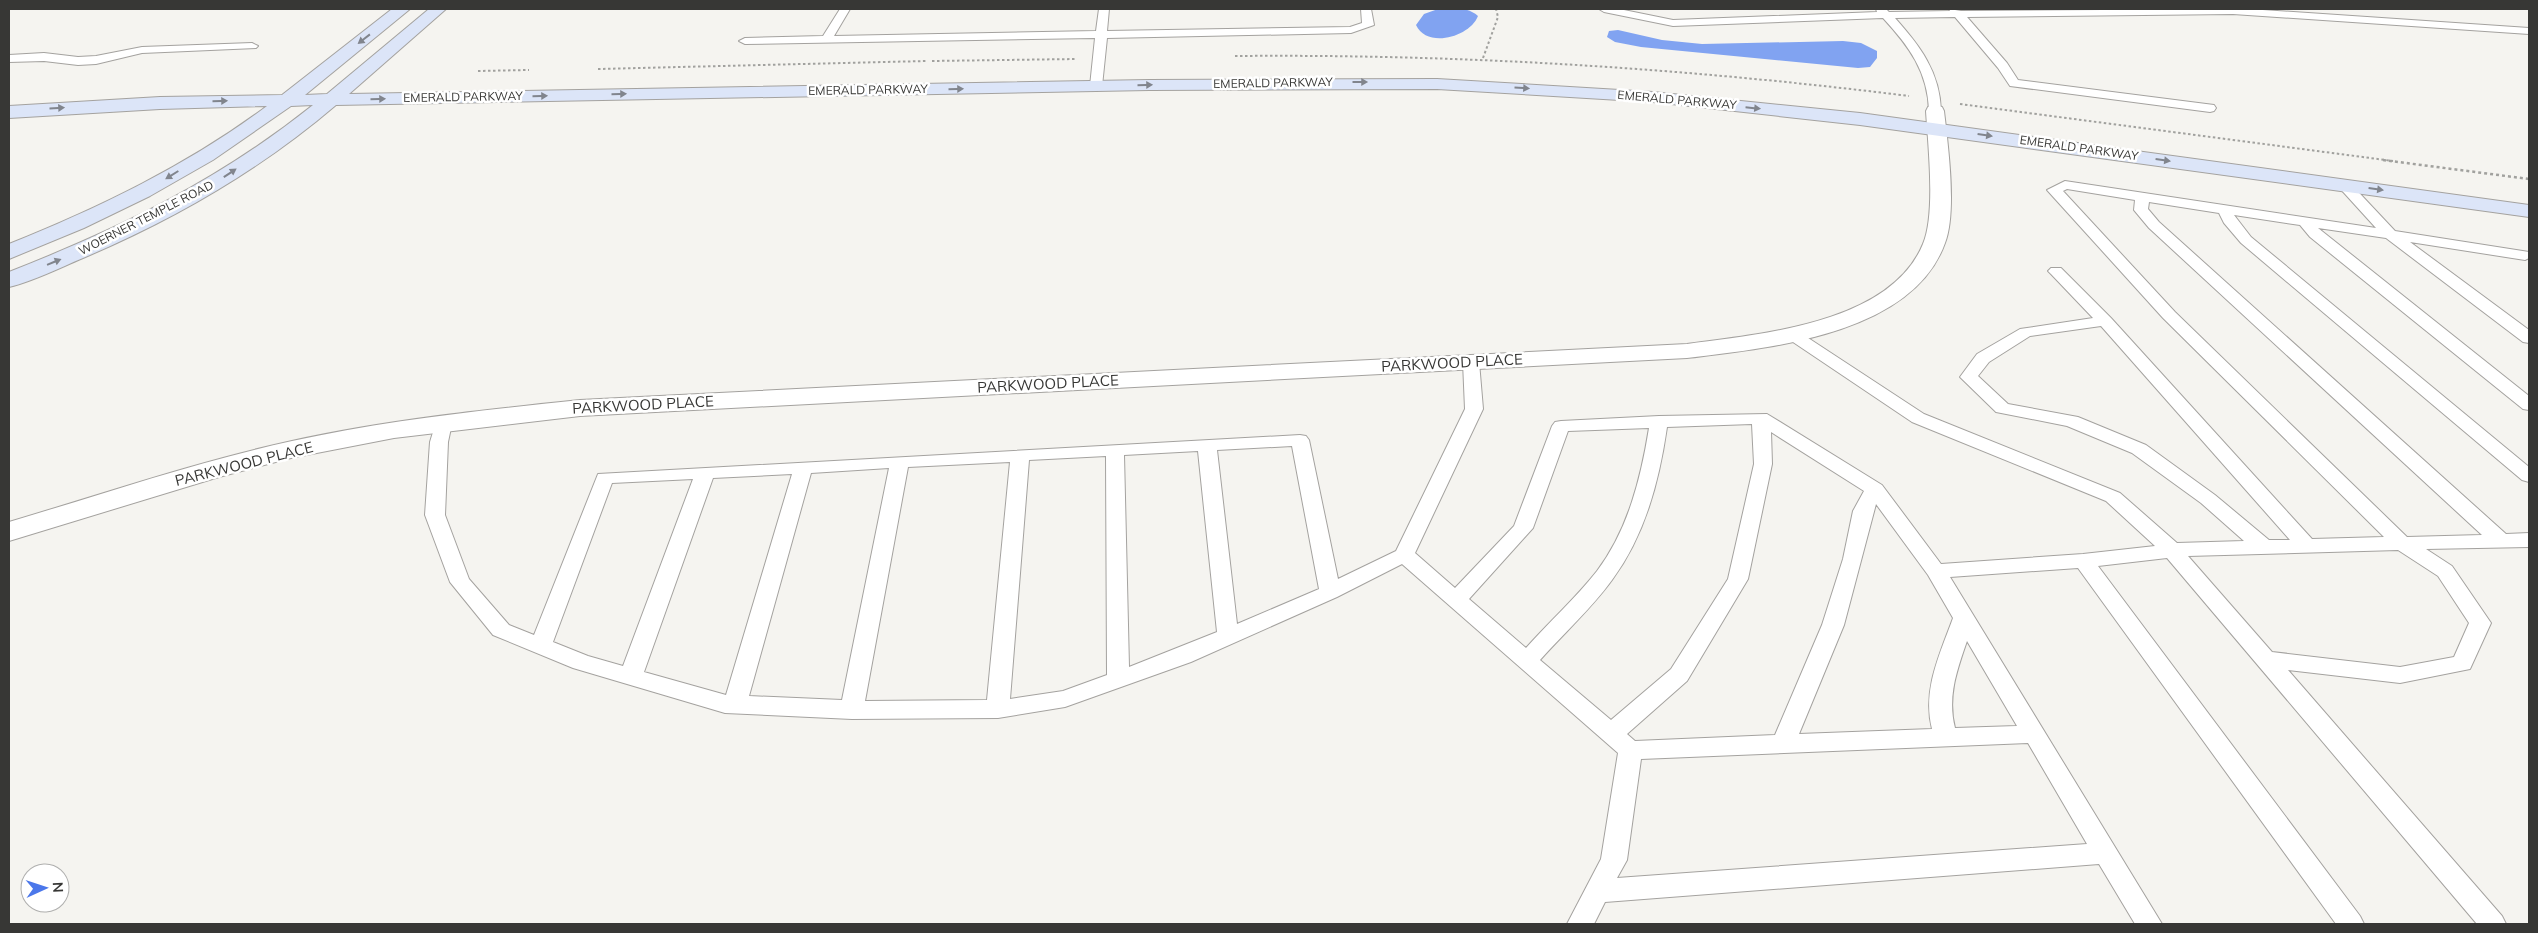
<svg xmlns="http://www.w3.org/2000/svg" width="2538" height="933" font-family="Mulish,sans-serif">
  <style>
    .water { fill: #81a3f1 }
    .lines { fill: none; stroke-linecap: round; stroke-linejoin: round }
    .service-casing { stroke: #a4a29f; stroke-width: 2 }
    .minor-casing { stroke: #a4a29f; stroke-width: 2 }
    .secondary-casing { stroke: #a4a29f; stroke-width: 2 }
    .path-far1 { stroke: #a1a19e; stroke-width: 2; stroke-dasharray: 2.5 2.5; stroke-linecap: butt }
    .path { stroke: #a1a19e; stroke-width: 2.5; stroke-dasharray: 3 3; stroke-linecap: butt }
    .service { fill: #fff; fill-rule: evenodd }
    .minor { fill: #fff; fill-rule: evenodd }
    .secondary { fill: #dce5f8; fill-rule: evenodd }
    .oneway { fill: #81858d }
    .labels { text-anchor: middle; stroke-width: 5; stroke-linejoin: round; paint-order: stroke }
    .far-street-label { font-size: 12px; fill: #373735; stroke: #fff }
    .street-label { font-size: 15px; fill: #373735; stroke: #fff }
  </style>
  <rect width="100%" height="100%" fill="#f5f4f0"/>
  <path class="water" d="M1438,9C1451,9 1467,6 1478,16C1470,37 1427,49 1416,25L1424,14Z
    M1618,30L1662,40L1702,44L1843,41L1861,43L1877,51V58L1870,67L1858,68L1641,47L1615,42L1607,37L1609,31Z"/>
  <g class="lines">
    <g class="service-casing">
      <path id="service" d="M840,9H850L834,36L1096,31L1099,9H1109L1107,31L1350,27L1362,23L1361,9H1371L1374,25L1351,33L1107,38L1102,86L1096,90L1090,86L1095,38L745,44L739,41L745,38L823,36Z
        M1599,9H1619L1673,20L1877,12L1876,9H1886L1889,12L1950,11L1949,9L1961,11L2248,9L2529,28V34L2233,14L1967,17L2007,63L2018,80L2214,105L2216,108L2214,111L2210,112L2010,86L1998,68L1955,17L1895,18C1920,46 1940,72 1941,111L1935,115L1929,111C1928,72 1909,46 1883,18L1673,26L1604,12Z
        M252,43L258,46L256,48L142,53L96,64L78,65L44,61L9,62V55L44,53L78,57L96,56L142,47Z
        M2343,180L2348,181L2395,231L2529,252V258L2525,260L2410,242L2529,330V343L2523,342L2386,238L2318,228L2529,396V410L2523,409L2310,237L2300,225L2234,215L2251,237L2529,467V482L2522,480L2241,243L2224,223L2219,213L2149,202L2148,209L2159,222L2506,534L2529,533V547L2426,549L2452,566L2491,623L2470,669L2400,683L2288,670L2502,916L2506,924H2477L2167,558L2098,566L2360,916L2364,924H2336L2078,568L1950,577L2162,924H2135L2099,864L1605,902L1594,924H1567L1601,859L1618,753L1402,564L1337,597L1191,662L1065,707L998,718L852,719L725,713L573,668L493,635L450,582L425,515L430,442L437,419H449L452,423L448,442L445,515L469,579L509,625L534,635L598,474L1300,435L1306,436L1309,440L1338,579L1396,551L1465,409L1463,362L1465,358H1477L1479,362L1483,409L1415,553L1455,588L1514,526L1552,426L1555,422L1561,421L1659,416L1767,414L1882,485L1941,564L2083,554L2155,546L2106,501L1912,422L1787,338L1785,335L1787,332H1799L1924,414L2120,493L2177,543L2244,541L2201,503L2132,453L2067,426L1996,412L1960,377L1977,354L2020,329L2093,318L2051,274L2048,271L2051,268H2061L2111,318L2312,539L2384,537L2163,318L2047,190L2065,181L2376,228L2336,184ZM2067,189L2135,200L2134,210L2149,228L2482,535L2407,537L2175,312L2063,191ZM2101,326L2290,540H2269L2215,495L2146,445L2078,417L2008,404L1978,376L1989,362L2030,336ZM1752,424L1754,464L1728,579L1671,669L1611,720L1540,660C1564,633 1591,609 1612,580C1645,535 1659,482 1667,427ZM1649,428C1641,478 1628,530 1597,571C1575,599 1549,622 1526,648L1469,599L1533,528L1568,431ZM1771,432L1864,491L1853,511L1843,559L1822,625L1775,735L1635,741L1627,734L1687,681L1748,579L1772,464ZM1292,446L1319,589L1237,624L1217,450ZM1198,451L1217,632L1129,667L1124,455ZM1106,456L1107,675L1063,691L1010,699L1029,460ZM1010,462L987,700L865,701L908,467ZM889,468L842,700L749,696L811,473ZM792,474L726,695L644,672L713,478ZM693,479L623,666L588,656L553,642L612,483ZM1876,504L1928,575L1953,618C1940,654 1922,690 1932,729L1799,734L1844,625ZM2398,550L2438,576L2469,623L2454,657L2400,667L2272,652L2188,556ZM1967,641L2017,726L1955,728C1947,697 1957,670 1967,641ZM2028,743L2087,844L1617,878L1627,860L1641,759Z"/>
    </g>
    <g class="minor-casing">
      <path id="minor" d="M1935,105L1942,107L1944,111C1948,145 1957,212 1945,243C1912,335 1769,348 1687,358L580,416L394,438L291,458L219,477L9,541V522C103,494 196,462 292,441C387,420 484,410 580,400L1687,344C1760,334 1890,324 1923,244C1936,214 1928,144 1926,111L1928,107Z"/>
    </g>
    <g class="secondary-casing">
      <path id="secondary" d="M392,9H410L305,95L327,94L429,9H446L349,94L1149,80L1437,79L1653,92L1860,113L2529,205V217L1860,125L1653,102L1437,89L1149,90L336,105C260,170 175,219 83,258C59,268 34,281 9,287V272C121,228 218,181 313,105L291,106L213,160L150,196L84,228L9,259V244C99,208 188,165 267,106L160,109L9,118V106L160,97L282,95Z"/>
    </g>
    <path class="path-far1" d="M1235,56C1461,54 1685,68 1909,96
      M1483,58L1498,17L1496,9
      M932,61L1076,59
      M598,69L926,61
      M478,71L529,70
      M1960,104L2393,161"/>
    <path class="path" d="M2383,160L2529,179"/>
    <use href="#service" class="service"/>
    <use href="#minor" class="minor"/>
    <use href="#secondary" class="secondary"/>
  </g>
  <defs><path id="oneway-solid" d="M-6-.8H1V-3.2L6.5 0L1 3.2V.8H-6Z" transform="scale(1.25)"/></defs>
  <g class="oneway">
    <use href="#oneway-solid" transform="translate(364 39) rotate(142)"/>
    <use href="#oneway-solid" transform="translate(1360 82)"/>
    <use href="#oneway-solid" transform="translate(1145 85) rotate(-1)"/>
    <use href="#oneway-solid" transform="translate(1522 88) rotate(4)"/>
    <use href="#oneway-solid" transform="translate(956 89) rotate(-1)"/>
    <use href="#oneway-solid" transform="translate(619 94) rotate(-1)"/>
    <use href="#oneway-solid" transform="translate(540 96) rotate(-1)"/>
    <use href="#oneway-solid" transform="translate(378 99) rotate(-1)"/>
    <use href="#oneway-solid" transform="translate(220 101) rotate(-1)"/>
    <use href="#oneway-solid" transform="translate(57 108) rotate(-3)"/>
    <use href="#oneway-solid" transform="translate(1753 108) rotate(6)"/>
    <use href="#oneway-solid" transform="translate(1985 135) rotate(8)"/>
    <use href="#oneway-solid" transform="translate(2163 160) rotate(8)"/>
    <use href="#oneway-solid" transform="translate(230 173) rotate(-34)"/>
    <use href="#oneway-solid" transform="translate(172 175) rotate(148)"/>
    <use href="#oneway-solid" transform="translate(2376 189) rotate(8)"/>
    <use href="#oneway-solid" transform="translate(54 262) rotate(-22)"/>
  </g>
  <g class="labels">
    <g class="far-street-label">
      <text transform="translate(1273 83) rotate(-1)" y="4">EMERALD PARKWAY</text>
      <text transform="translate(868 90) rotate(-1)" y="4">EMERALD PARKWAY</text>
      <text transform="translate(463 97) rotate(-1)" y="4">EMERALD PARKWAY</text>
      <text transform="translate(1677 100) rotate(5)" y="4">EMERALD PARKWAY</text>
      <text transform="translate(2079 148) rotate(8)" y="4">EMERALD PARKWAY</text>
      <text transform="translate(146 218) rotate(-27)" y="4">WOERNER TEMPLE ROAD</text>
    </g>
    <g class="street-label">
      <text transform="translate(1452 363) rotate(-3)" y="5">PARKWOOD PLACE</text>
      <text transform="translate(1048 384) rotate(-3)" y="5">PARKWOOD PLACE</text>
      <text transform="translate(643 405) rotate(-3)" y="5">PARKWOOD PLACE</text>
      <text transform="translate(244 464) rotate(-14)" y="5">PARKWOOD PLACE</text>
    </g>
  </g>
  <rect width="2538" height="933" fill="none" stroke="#373735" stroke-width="20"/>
  <g transform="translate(45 888) rotate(87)"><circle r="24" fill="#ffffff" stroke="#afafae"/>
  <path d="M0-4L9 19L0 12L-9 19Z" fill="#4b77ea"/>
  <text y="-8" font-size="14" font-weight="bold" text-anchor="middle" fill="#373735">N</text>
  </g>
</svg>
